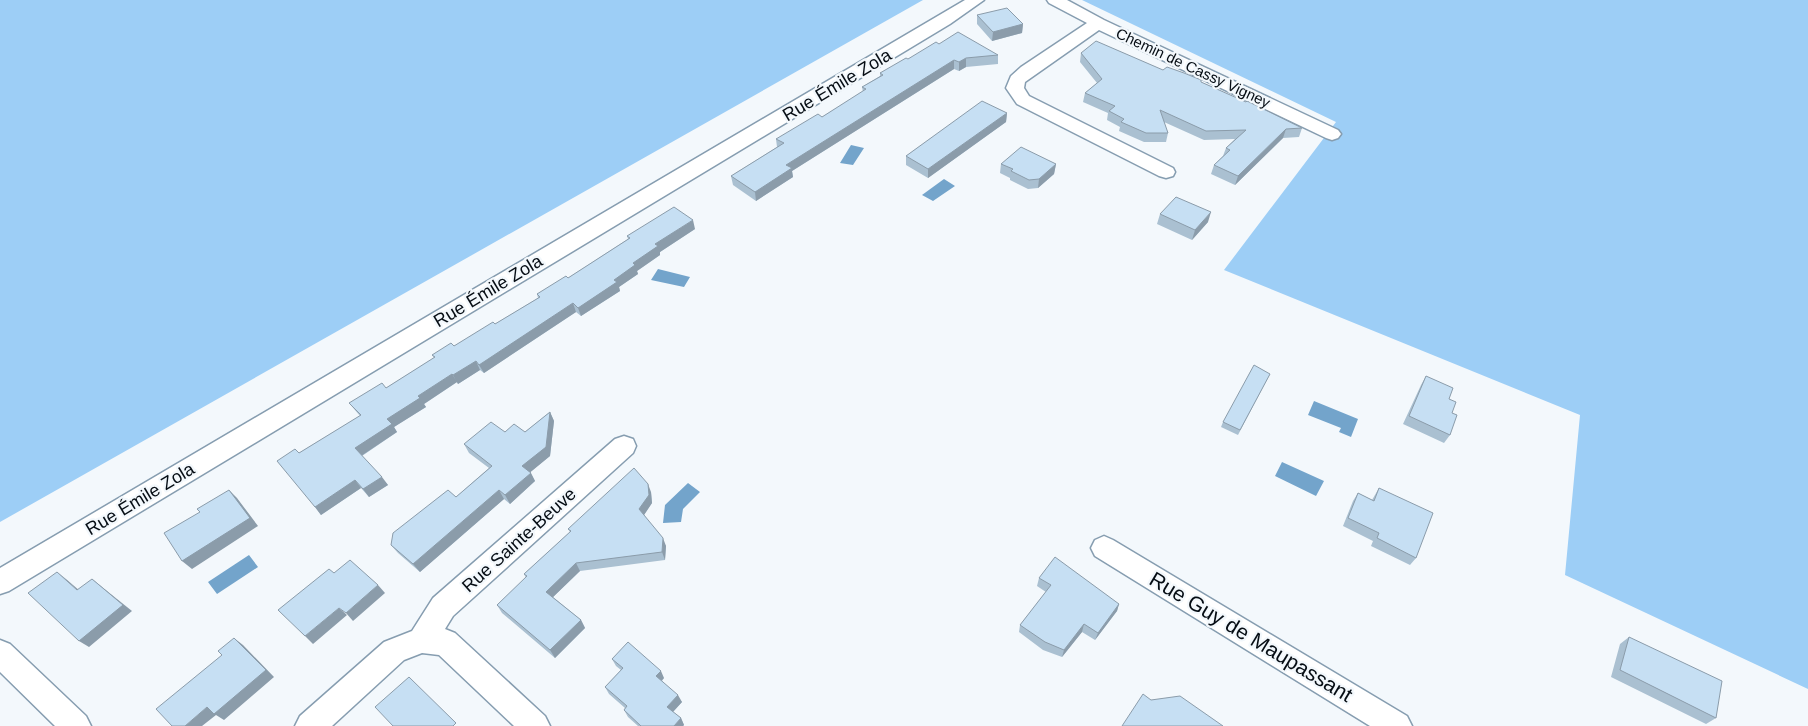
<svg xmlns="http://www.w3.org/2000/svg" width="1808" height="726" font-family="Arial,sans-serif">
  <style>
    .green { fill: #9dcef6 }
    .water { fill: #73a4cb }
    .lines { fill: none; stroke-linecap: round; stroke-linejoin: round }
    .minor-casing { stroke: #869db0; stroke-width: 3 }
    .minor { fill: #fff; fill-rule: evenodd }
    .wall { fill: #aac0d1 }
    .shaded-wall { fill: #8b9caa }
    .building { fill: #c6dff3; stroke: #8b9caa }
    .labels { text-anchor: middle; stroke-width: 4.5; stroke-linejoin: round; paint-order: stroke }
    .far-street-label { font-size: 15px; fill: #060d14; stroke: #f3f8fc }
    .street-label { font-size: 18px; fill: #060d14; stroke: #f3f8fc }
    .near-street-label { font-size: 21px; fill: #060d14; stroke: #f3f8fc }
  </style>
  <rect width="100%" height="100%" fill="#f3f8fc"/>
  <path class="green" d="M0,0H923L0,522Z
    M1082,0H1808V689L1565,575L1580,415L1224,270L1336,122Z"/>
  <path class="water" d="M851,145L864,148L853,165L840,163Z
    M944,179L955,186L933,201L922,195Z
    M658,269L690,277L684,287L651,280Z
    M1314,401L1358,419L1351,437L1339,432L1341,428L1308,415Z
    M1282,462L1324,481L1316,496L1275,476Z
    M688,483L700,492L683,509L681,522L663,523L665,505Z
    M249,555L258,567L217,594L208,582Z"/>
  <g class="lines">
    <g class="minor-casing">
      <path id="minor" d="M965,0H984L950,24L9,591L0,594V568Z
        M1047,0H1067L1104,20L1338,130L1341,134L1338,138L1332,140L1326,138L1099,30L1025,82L1024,88L1029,96L1173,168L1175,172L1173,176L1166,178L1159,176L1017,104L1006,88L1011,76L1021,67L1087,23L1049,3Z
        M624,436L633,439L636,446L633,453L453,616L445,629L455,633L545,716L550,726H514L439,655L422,653L404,660L332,726H295L300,716L384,642L412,631L433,598L615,439Z
        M1104,536L1113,540L1407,716L1412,726H1370L1095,556L1091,548L1095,540Z
        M0,640L10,644L86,716L91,726H55L0,672Z"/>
    </g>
    <use href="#minor" class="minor"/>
  </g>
  <path class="wall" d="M977,15L1023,24L1022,33L992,41L977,24Z
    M939,44L998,55V64L966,67L959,71L954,69L792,171L793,177L756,201L733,185L731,176L777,147L776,139L822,117L863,92L862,87L880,76V73Z
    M1081,53L1163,70L1201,82L1302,128L1299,137L1283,138L1235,185L1211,174L1214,165L1223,156L1226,148L1235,139L1204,140L1164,122L1168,133L1166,142H1144L1119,131L1120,127L1107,120L1108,113L1083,102L1085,93L1097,83L1080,62Z
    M1007,113L1006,122L928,178L906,165V156L929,140V139Z
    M1001,164H1056L1054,174L1038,188L1028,189L1010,180V178L1000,173Z
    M1160,214L1208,222L1192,240L1157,224Z
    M695,229L660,252V255L637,271L638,274L619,287L620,291L581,316L576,312L484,373L480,370L458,384L457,382L424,404L426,407L394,427L397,432L362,456L388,485L369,497L361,488L321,515L315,507L299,453L360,416L349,403L386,388L434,358L432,355L454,346L495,324L538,298L537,294L568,278L628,239L627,236Z
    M1270,374L1238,435L1221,427L1223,422Z
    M1426,376L1449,399L1452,413L1450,435L1444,443L1403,424L1421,385Z
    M550,412L554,421L550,456L530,472L535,481L510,504L504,499L420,572L398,553L391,545L456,497L489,468L469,453L464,444L525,432Z
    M1379,488L1416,558L1410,565L1371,546L1373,541L1343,526L1353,501L1358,493L1372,500Z
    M651,492L652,503L644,515L666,546L665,560L580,571L553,597L581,620L585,628L555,658L502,613L497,605L526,578L524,574L570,532L568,529Z
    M1039,578L1119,604L1117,611L1095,640L1082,632L1062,657L1043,650L1019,632L1020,625L1046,592L1037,586Z
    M1629,637L1716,718L1706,724L1611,677L1620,644Z
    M612,659L664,678L662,681L682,702L673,712L681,718L684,725L683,726H638L628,717L624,710L625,708L609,694L605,687L621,670L616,666Z"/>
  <path class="shaded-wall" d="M1023,24L1022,33L992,41L993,32Z
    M966,58V67L959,71V62Z
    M954,60V69L792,171L793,177L756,201L755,192L786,165Z
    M1007,113L1006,122L928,178V169Z
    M1286,129L1283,138L1235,185L1238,176Z
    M1056,164L1054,174L1038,188L1039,179Z
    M1211,212L1208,222L1192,240L1195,230Z
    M693,220L695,229L660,252V255L637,271L638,274L619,287L620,291L581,316L578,308L614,280L655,244Z
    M573,303L576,312L484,373L479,365Z
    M476,361L480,370L458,384L453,375Z
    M452,374L457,382L424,404L426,407L394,427L397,432L361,456L355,448L387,419L418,396Z
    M550,412L554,421L550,456L527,475L522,466Z
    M531,473L535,481L510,504L505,495Z
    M382,477L388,485L369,497L363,489Z
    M355,480L361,488L321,515L315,507Z
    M648,484L651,492L652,503L642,518L639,509Z
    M229,490L237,498L258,526L192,569L182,561Z
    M499,490L504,499L420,572L413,564Z
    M663,538L666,546L665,560L662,552Z
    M576,563L580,571L551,599L546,592Z
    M57,572L66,579L87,597L77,590Z
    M92,579L132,611L89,647L79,641Z
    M378,585L385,593L353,621L346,613Z
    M1119,604L1117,611L1095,640L1098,633Z
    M339,608L347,615L313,644L305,636Z
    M581,620L585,628L555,658L550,650Z
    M1084,624L1082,632L1062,657L1064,650Z
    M234,638L243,645L274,677L224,720L216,715L202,726H185L207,707Z
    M661,671L664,678L659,683L656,676Z
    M678,695L682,702L671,714L667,707Z
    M681,718L684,725L683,726H674Z"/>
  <path class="building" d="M1007,8L1023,24L993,32L977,15Z
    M958,32L998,55L966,58L959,62L954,60L786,165L792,168L755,192L731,176L784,143L776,139L818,114L822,117L866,89L862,87L883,75L880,73L906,58L908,59L936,42L939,44Z
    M1096,41L1163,70L1167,67L1184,73L1201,80V82L1246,102L1247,101L1302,128L1286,129L1238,176L1214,165L1230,150L1226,148L1246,130L1206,131L1160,110L1168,133H1146L1121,122L1124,119L1109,111L1115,106L1085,93L1102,79L1081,53Z
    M982,101L1007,113L928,169L906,156Z
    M1021,147L1056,164L1039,179L1029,180L1011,171L1013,169L1001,164Z
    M1176,197L1211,212L1195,230L1160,214Z
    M674,207L693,220L655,244L658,246L633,263L635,265L614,280L617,282L578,308L573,303L479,365L476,361L453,375L452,374L418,396L420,398L387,419L392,424L355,448L382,477L363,489L355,480L315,507L277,461L295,449L299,453L361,415L349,403L382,383L386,388L435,357L432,355L451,343L454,346L493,322L495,324L540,297L537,294L566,276L568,278L630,238L627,236Z
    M1254,365L1270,374L1240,430L1223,422Z
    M1426,376L1453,388L1449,399L1456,402L1452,413L1457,415L1450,435L1409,416Z
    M550,412L546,447L522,466L531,473L505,495L499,490L413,564L391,545L393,533L448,490L456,497L492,466L464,444L491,422L505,432L514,424L525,432Z
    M634,468L648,484L649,495L639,509L663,538L662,552L576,563L546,592L581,620L550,650L497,605L527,576L524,574L571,531L568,529Z
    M1379,488L1433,513L1416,558L1377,538L1379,533L1348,518L1358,493L1374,501Z
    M229,490L250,518L182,561L164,533L200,512L197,509Z
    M1055,557L1119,604L1098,633L1084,624L1064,650L1045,642L1020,625L1051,585L1039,578Z
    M350,560L378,585L346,613L339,608L305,636L278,610L329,569L334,573Z
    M57,572L77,590L92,579L123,605L79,641L28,593Z
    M1629,637L1722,681L1716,718L1620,670Z
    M234,638L266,670L214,714L207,707L185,726H172L156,709L222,655L218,651Z
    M628,642L661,671L656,676L678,695L667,707L681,718L674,726H641L624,710L627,706L605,687L623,668L612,659Z
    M409,677L456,723L453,726H393L375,707Z
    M1143,694L1151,700L1180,696L1223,726H1122Z"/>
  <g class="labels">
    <g class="far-street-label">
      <text transform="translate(1193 68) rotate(25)" y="5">Chemin de Cassy Vigney</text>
    </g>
    <g class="street-label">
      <text transform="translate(837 85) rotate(-31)" y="6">Rue Émile Zola</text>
      <text transform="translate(488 291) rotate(-31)" y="6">Rue Émile Zola</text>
      <text transform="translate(140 499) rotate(-31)" y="6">Rue Émile Zola</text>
      <text transform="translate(519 540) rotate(-42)" y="6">Rue Sainte-Beuve</text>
    </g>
    <g class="near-street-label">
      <text transform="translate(1251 637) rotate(31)" y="7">Rue Guy de Maupassant</text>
    </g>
  </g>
</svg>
